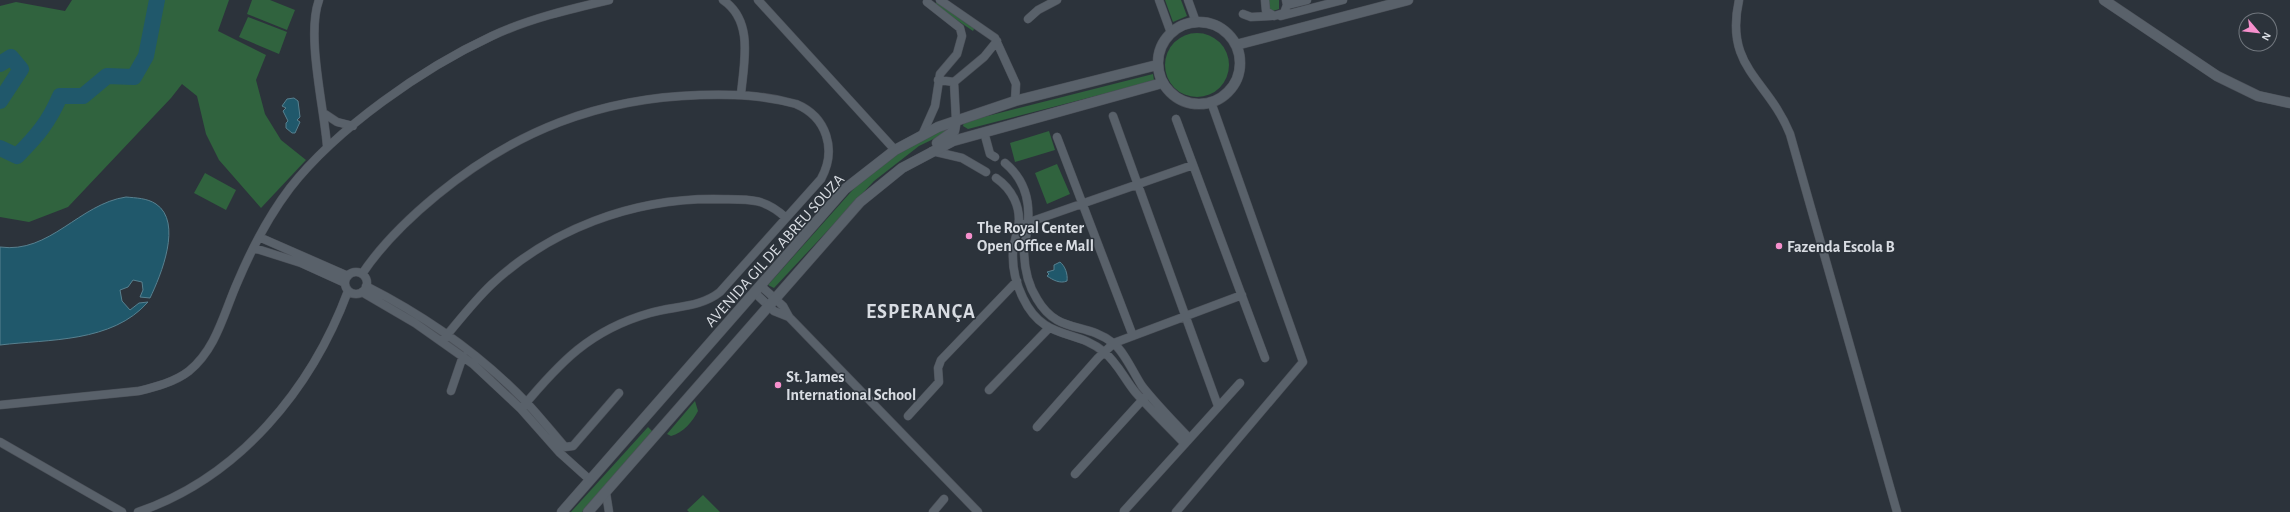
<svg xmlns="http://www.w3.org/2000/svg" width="2290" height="512" font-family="'Alegreya Sans',sans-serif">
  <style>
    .green { fill: #30633e }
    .water { fill: #20586b; stroke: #57808f }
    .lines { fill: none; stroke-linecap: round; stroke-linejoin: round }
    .river { stroke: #20586b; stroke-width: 16 }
    .minor-casing { stroke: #4b5058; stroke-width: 9 }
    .tertiary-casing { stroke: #4b5058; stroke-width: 11 }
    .minor { stroke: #59616a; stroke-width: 8 }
    .tertiary { stroke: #59616a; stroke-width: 10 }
    .poi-dot { fill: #f790cd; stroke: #2c333b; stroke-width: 1.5 }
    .labels { text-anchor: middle; stroke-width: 3; stroke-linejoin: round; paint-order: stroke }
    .poi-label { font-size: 16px; font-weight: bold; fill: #d8dce2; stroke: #2c333b; text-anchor: start }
    .street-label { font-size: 16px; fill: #d8dce2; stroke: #2c333b }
    .district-label { font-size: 20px; font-weight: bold; letter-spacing: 1px; fill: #d8dce2; stroke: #2c333b }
  </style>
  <rect width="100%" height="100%" fill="#2c333b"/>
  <path class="green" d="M72,0H229L218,31L266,55L256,80L265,114L281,140L306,160L261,208L219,160L206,134L197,96L182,84L171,98L68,207L29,222L0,217V6L16,2L65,11Z
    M252,0H270L295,10L287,30L247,14Z
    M1165,0H1181L1187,16L1173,22Z
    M1268,0H1279V9L1273,11L1269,10Z
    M939,2L975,28L974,29L973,31L936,6L935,3Z
    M248,17L287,32L279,54L239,37Z
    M1165 65a32 32 0 1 1 64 0a32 32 0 1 1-64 0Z
    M1153,74L1154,80L1146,83L968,129L963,126L964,122Z
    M947,128L950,131L919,146L874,181L774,288L768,285L858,184L902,151Z
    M1049,131L1055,150L1015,162L1010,143Z
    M1057,164L1070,194L1047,204L1035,173Z
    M205,173L236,190L226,210L194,193Z
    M695,401L698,411C693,421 683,433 671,436L667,434Z
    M648,427L653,432L582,512H571Z
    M703,495L720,512H689L687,510Z"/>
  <path class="water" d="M294,98L298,101L300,117L297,120L300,122L295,133H292L286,128V123L288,121L283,111L286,108L282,106L287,99Z
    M126,197C136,198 147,198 156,204C183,222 161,275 150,298L140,297L143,290L142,282L133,280L128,287L120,290L122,301L130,310L139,303L148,302C112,343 49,339 0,345V247C50,254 79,204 126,197Z
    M1060,262C1065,266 1068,274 1067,281C1060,284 1053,280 1047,276L1049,274L1047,272L1054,270V265Z"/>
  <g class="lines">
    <path class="river" d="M0,64L11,57L21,69L0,101
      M0,148L17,156C37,136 49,122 60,96H83L107,76L134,77L146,56L157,0"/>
    <g class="minor-casing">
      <path id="minor" d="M319,0C306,35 324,107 327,146
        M723,0C754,21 744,62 741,94
        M758,0L895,150
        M940,0L995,38L1016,84L1015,101
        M1159,0L1171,33
        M1188,0L1196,22
        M1265,0L1266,11L1274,16L1284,13L1287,5L1286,0
        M1739,0C1724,68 1768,79 1790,134L1897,512
        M1287,5L1307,0
        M1243,14L1251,17L1271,16
        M1281,16L1343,0
        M1028,19L1038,10L1057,0
        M938,80L954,82L984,57L997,41
        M954,82L956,120
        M325,114L337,122L353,126
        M1113,116L1218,406
        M1176,119L1265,358
        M984,132L990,154L995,157
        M923,133L935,106L940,74L957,54L962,36L960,28L927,2
        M1057,137L1133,336
        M932,151L962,158L986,172
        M1005,163C1023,178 1030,199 1028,222C1028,231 1025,240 1024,249C1024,266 1028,285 1037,299C1058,335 1085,321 1113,343C1124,351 1134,374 1142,386C1156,404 1173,421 1189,438
        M996,178C1012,189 1022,208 1018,228C1016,236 1014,243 1013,251C1012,268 1016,284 1023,298C1044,342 1076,328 1104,352C1117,362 1125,380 1136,393C1151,410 1168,426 1184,443
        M1024,224L1193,165
        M259,237L348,276
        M254,248L301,263L345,283
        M345 283a11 11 0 1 1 22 0a11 11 0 1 1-22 0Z
        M362,274C382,244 409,218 437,195C515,131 599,98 700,95C733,94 764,95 796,104C827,117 837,150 821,179L720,292C700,308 673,306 650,313C590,330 560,362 521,409
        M366,286C425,316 481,355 527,403C540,417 552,432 565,447L573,446L619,393
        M761,286L783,306L789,317L978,512
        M362,292L415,323L473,364L521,409L560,453L590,480
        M755,293L774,311L789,317
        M442,341C458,322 474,301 492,284C551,229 632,199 713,199C743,200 762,195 786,218
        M989,390L1049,328
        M451,391L463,356
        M0,405L139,391C155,387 175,382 189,371C217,348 224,312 238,281C252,248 268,217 290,188C337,128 423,68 492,36C528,19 570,9 609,0
        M908,416L939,382L938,368L941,360L1017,281
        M1037,427L1098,358L1114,343L1242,295
        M0,442L122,512
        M1075,474L1145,397
        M606,493L609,512
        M1124,511L1240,383
        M138,512C240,477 312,388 348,291
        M933,512L944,499
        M1176,512L1303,362L1211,102"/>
    </g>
    <g class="tertiary-casing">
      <path id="tertiary" d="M2104,0L2217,76L2258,96L2290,103
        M1158 63a41 41 0 1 1 82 0a41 41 0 1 1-82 0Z
        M1236,45L1408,0
        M937,143L954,131L956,120
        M562,512L845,189L895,150L938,127L1015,101L1157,65
        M588,512L860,202L902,168L953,141L1162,83"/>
    </g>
    <use href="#minor" class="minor"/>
    <use href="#tertiary" class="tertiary"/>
  </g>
  <g class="poi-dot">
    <circle cx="969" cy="236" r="4"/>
    <circle cx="1779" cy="246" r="4"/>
    <circle cx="778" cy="385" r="4"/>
  </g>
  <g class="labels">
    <g class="poi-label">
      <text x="977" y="233">The Royal Center<tspan x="977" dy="18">Open Office e Mall</tspan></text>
      <text x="1787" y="252">Fazenda Escola B</text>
      <text x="786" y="382">St. James<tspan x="786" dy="18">International School</tspan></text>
    </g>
    <g class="street-label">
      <text transform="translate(774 250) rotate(-48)" y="6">AVENIDA GIL DE ABREU SOUZA</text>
    </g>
    <g class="district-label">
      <text x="921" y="318">ESPERANÇA</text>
    </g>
  </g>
  <g transform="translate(2258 32) rotate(118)"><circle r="19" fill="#2c333b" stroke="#71777e"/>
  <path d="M0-3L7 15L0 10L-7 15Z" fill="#f790cd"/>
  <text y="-6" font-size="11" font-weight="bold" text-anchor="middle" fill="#d8dce2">N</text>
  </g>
</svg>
